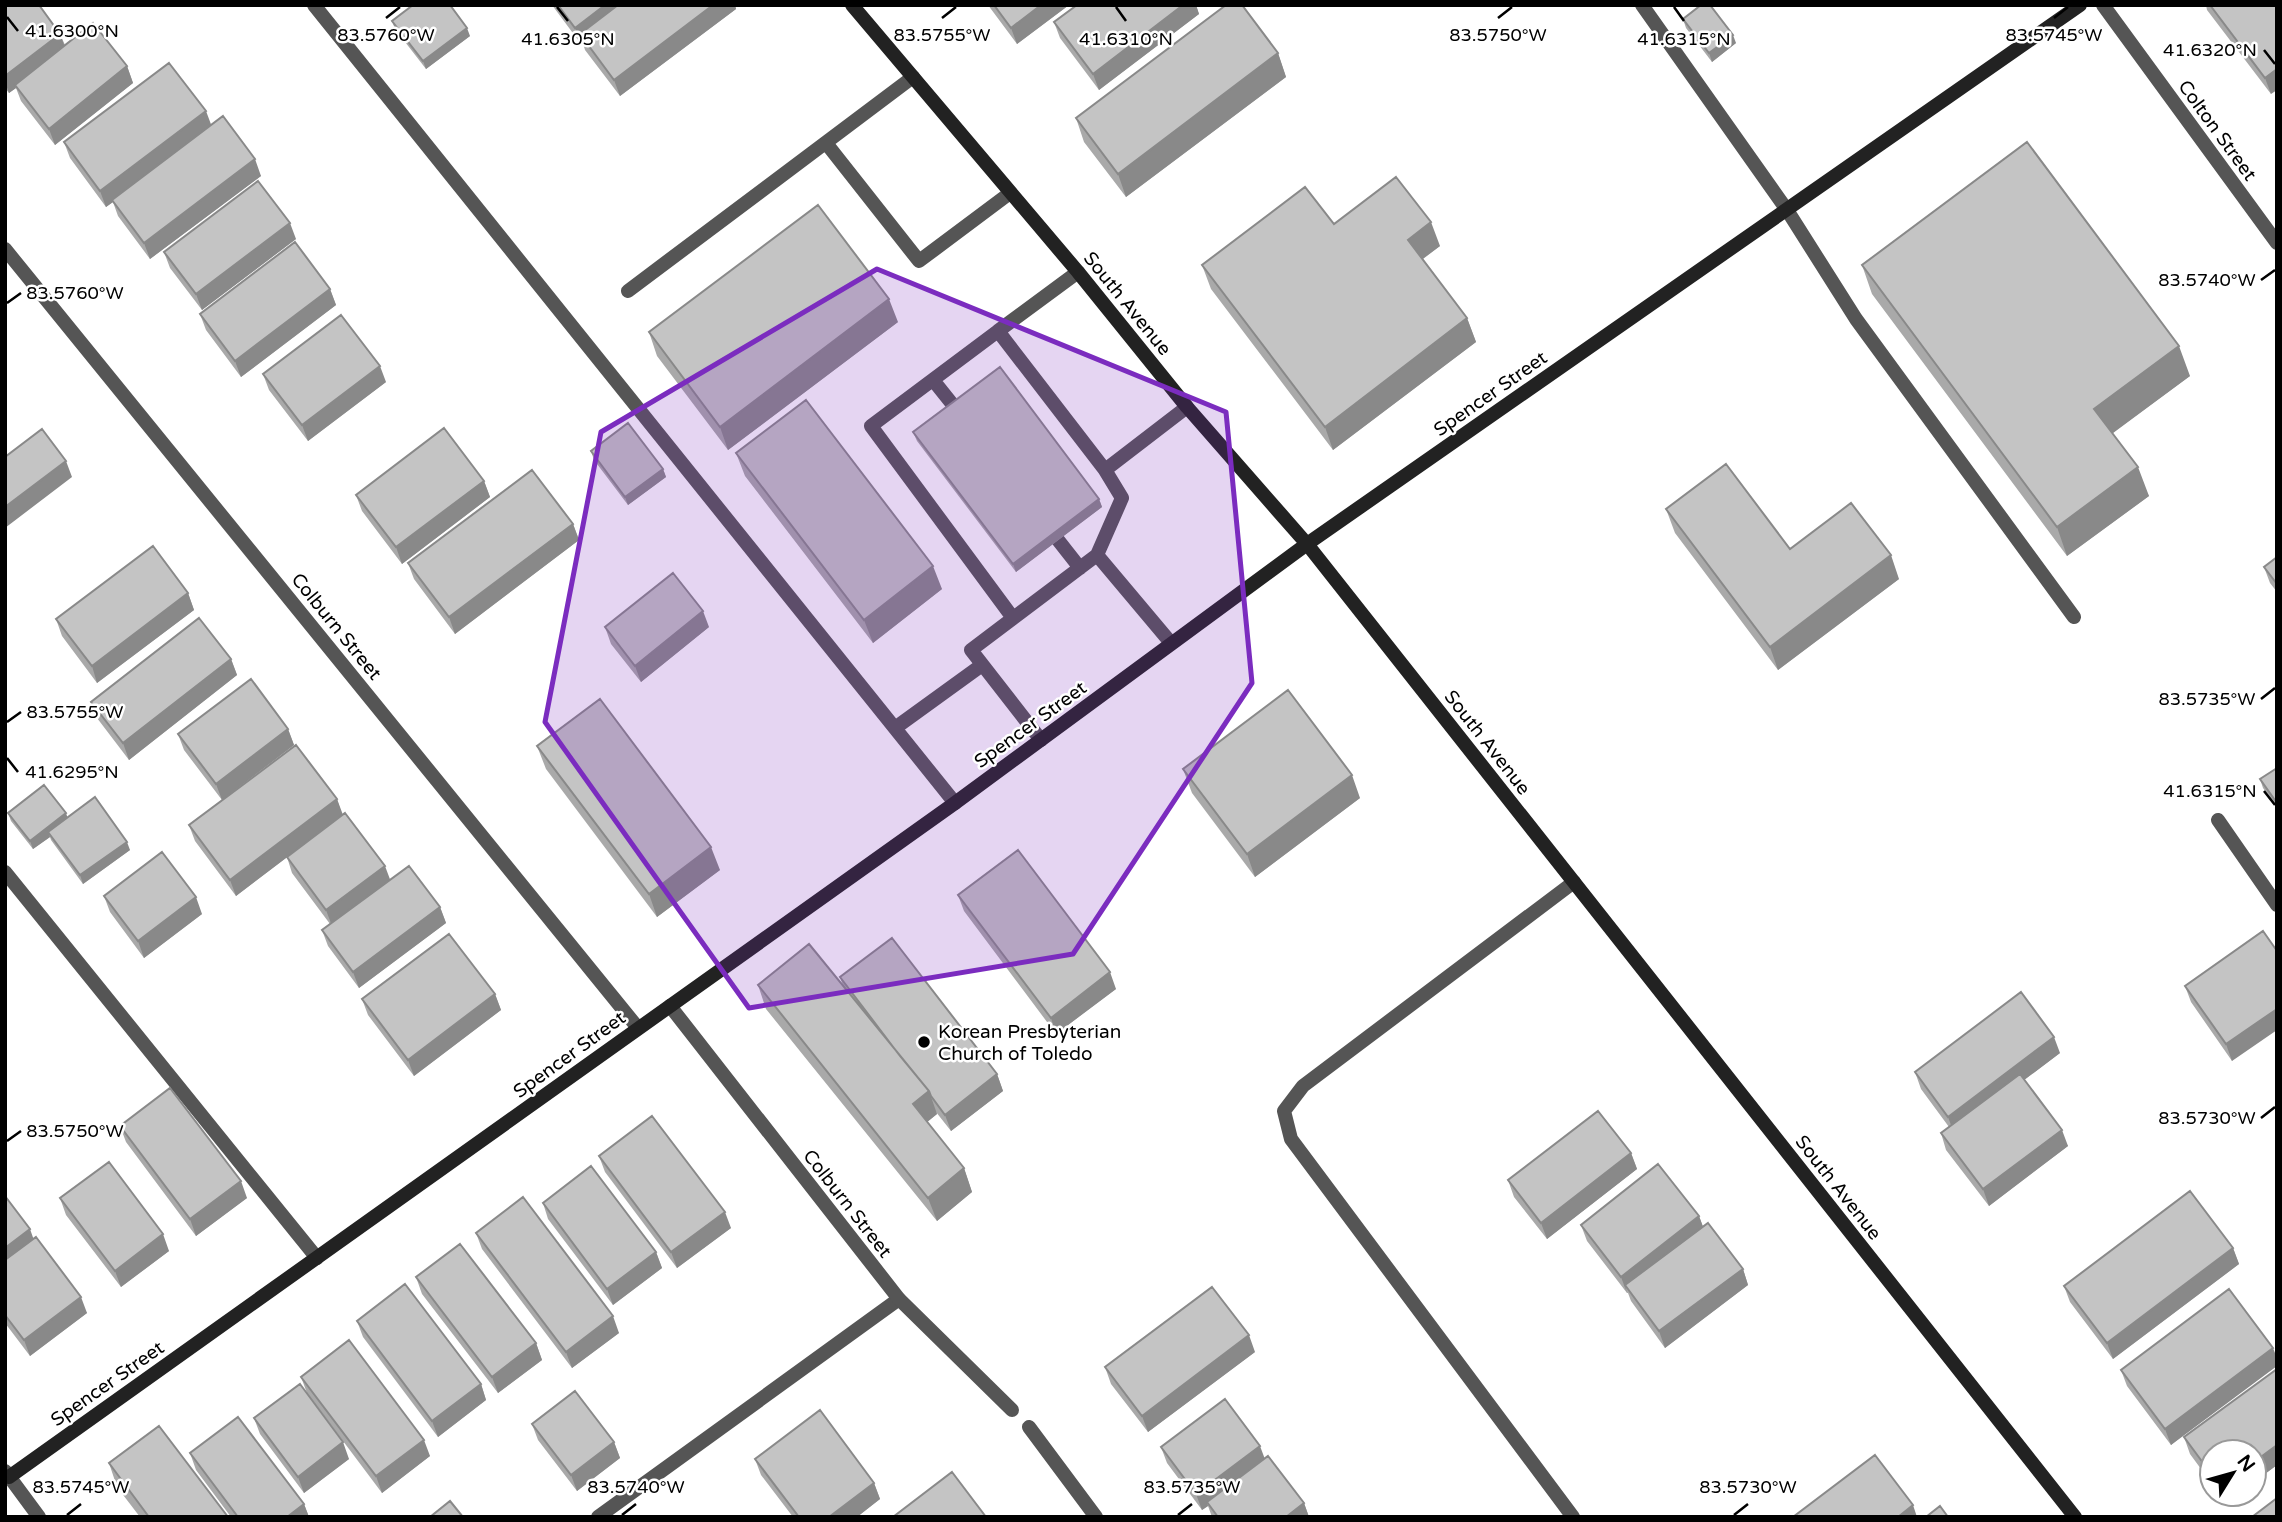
<svg xmlns="http://www.w3.org/2000/svg" width="2282" height="1522" font-family="'Varela Round',sans-serif">
  <style>
    .lines { fill: none; stroke-linecap: round; stroke-linejoin: round }
    .lane { stroke: #555; stroke-width: 14 }
    .street { stroke: #555; stroke-width: 14 }
    .secondary { stroke: #222; stroke-width: 14 }
    .wall { fill: #a9a9a9 }
    .shaded-wall { fill: #898989 }
    .building { fill: #c4c4c4; stroke: #898989; stroke-width: 2 }
    .marked { fill: #7b2cbf; fill-opacity: 0.2; stroke: #7b2cbf; stroke-width: 5; stroke-linejoin: round }
    .ticks { fill: none; stroke: #000; stroke-width: 2.5 }
    .poi-dot { fill: #000; stroke: #fff; stroke-width: 2.5 }
    .labels { text-anchor: middle; stroke-width: 5; stroke-linejoin: round; paint-order: stroke }
    .street-label { font-size: 19px; fill: #000; stroke: #fff }
    .poi-label { font-size: 19px; fill: #000; stroke: #fff; text-anchor: start }
    .ticks-label { font-size: 18px; text-anchor: middle; fill: #000; stroke: #fff; stroke-width: 5; stroke-linejoin: round; paint-order: stroke }
  </style>
  <rect width="100%" height="100%" fill="#fff"/>
  <g class="lines">
    <path class="lane" d="M314,5L955,803
      M1642,5L1787,210L1856,319L2074,617
      M826,143L919,261L1010,193
      M628,291L913,77
      M998,331L1078,272
      M933,380L957,410
      M1105,470L1187,407
      M1058,540L1080,568
      M1013,618L871,426L998,331L1105,470L1122,498L1097,555
      M895,728L982,665
      M1041,740L971,650L1097,555L1171,643
      M2218,820L2277,905
      M5,872L317,1258
      M598,1517L899,1299
      M1573,1517L1291,1139L1284,1111L1303,1086L1574,882"/>
    <path class="street" d="M2103,5L2277,243
      M5,249L638,1028
      M670,1006L899,1299L1012,1410
      M1029,1427L1096,1517
      M5,1471L39,1517"/>
    <path class="secondary" d="M852,5L1078,272L1187,407L1307,544L2075,1517
      M5,1476L9,1477L955,803L1307,544L2080,5"/>
  </g>
  <path class="wall" d="M5,5L60,34L65,45L127,66L133,83L55,145L21,101L16,88L9,93L5,88Z
    M552,5H735L736,9L620,96L585,50L583,43L581,44Z
    M988,5H1069L1017,44Z
    M1077,5H1196L1199,14L1099,90L1060,38L1054,22Z
    M2206,5H2277L2271,94L2207,10Z
    M1683,19L1736,43L1712,62L1686,28Z
    M392,21L470,36L426,69L395,29Z
    M1278,53L1286,77L1126,197L1084,142L1076,118Z
    M211,125L261,176L150,259L118,216L113,202L106,207L70,158L64,142Z
    M1334,224L1440,246L1423,259L1467,318L1476,342L1333,450L1211,289L1202,265Z
    M296,239L202,310L170,268L164,252Z
    M1862,265L2190,376L2112,433L2149,496L2067,556L1872,294Z
    M330,289L336,305L241,377L206,330L200,314Z
    M898,322L728,450L657,356L649,332Z
    M263,374L386,382L308,441L269,390Z
    M913,432L1099,499L1102,507L1016,572L917,441Z
    M591,451L663,469L666,477L628,505L594,460Z
    M736,453L942,589L873,643L745,476Z
    M484,481L490,497L402,564L362,511L356,495Z
    M1666,509L1790,549L1899,579L1778,670L1675,533Z
    M573,524L579,540L455,634L414,579L408,563Z
    M2277,557V592L2270,583L2264,567Z
    M188,593L194,610L97,683L62,636L56,619Z
    M605,627H709L641,682L611,644Z
    M231,659L237,675L129,760L97,718L91,702Z
    M288,729L294,745L222,800L184,750L178,734Z
    M537,746L720,870L657,917L546,769Z
    M2277,768V807L2263,788L2260,779Z
    M1183,769L1360,798L1255,877L1192,793Z
    M337,799L342,815L390,880L440,907L446,923L359,988L328,946L322,930L330,924L292,873L287,857L236,896L195,841L189,825Z
    M8,813L68,817L130,850L83,884L51,840L50,837L33,849L11,821Z
    M958,895L1116,989L1056,1034L964,911Z
    M104,896L202,914L144,958L110,912Z
    M2277,951L2232,1061L2191,1002L2185,986Z
    M840,977L997,1074L1003,1091L951,1131L936,1112L937,1114L927,1122L964,1168L972,1192L937,1221L766,1009L758,985L843,986Z
    M495,994L501,1010L414,1076L368,1015L362,999Z
    M2060,1053L2024,1080L2068,1146L1989,1206L1946,1150L1941,1133L1949,1127L1921,1089L1915,1072Z
    M120,1126L247,1198L196,1236L126,1142Z
    M1631,1153L1637,1169L1547,1239L1514,1197L1508,1180Z
    M599,1156L731,1228L677,1268L605,1172Z
    M5,1196L33,1239L87,1313L30,1356L5,1323Z
    M60,1198L169,1251L121,1287L66,1215Z
    M543,1203L656,1252L662,1268L613,1305L548,1219Z
    M1699,1216L1703,1227L1743,1269L1748,1285L1665,1348L1631,1301L1628,1293H1627L1587,1241L1581,1225Z
    M476,1233L619,1333L572,1368L482,1249Z
    M2233,1248L2239,1264L2113,1359L2070,1302L2064,1286Z
    M416,1277L536,1343L542,1360L498,1393L422,1294Z
    M357,1321L481,1384L486,1400L438,1437L363,1337Z
    M1255,1352L1148,1432L1111,1384L1105,1367Z
    M2277,1358L2171,1445L2127,1386L2121,1370Z
    M2277,1369V1465L2254,1482V1452H2212V1484L2190,1454L2184,1437Z
    M301,1377L430,1456L382,1493L307,1393Z
    M254,1418L349,1459L304,1493L260,1434Z
    M532,1424L614,1442L620,1458L577,1491L538,1440Z
    M1161,1447L1265,1458L1304,1503L1309,1517H1212L1208,1506L1202,1510L1167,1463Z
    M190,1453L304,1504L309,1517H231L196,1470Z
    M755,1459L874,1483L880,1499L857,1517H793L761,1475Z
    M109,1463L228,1517H140L117,1487Z"/>
  <path class="shaded-wall" d="M605,5H633L580,34L583,43L581,44L575,28Z
    M713,5H735L736,9L620,96L614,80Z
    M1041,5H1069L1017,44L1011,28Z
    M1183,5H1196L1199,14L1099,90L1093,74Z
    M467,28L470,36L426,69L423,61Z
    M60,34L66,50L15,85L16,88L9,93L5,82V76Z
    M1733,35L1736,43L1712,62L1709,53Z
    M1278,53L1286,77L1126,197L1118,174Z
    M127,66L133,83L55,145L49,129Z
    M2277,69V90L2271,94L2265,78Z
    M206,111L212,127L112,200L113,202L106,207L100,191Z
    M255,159L261,176L150,259L144,243Z
    M1431,222L1440,246L1417,263L1408,240Z
    M290,223L296,239L202,310L196,294Z
    M330,289L336,305L241,377L235,361Z
    M889,299L898,322L728,450L720,427Z
    M1467,318L1476,342L1333,450L1325,427Z
    M2179,346L2190,376L2105,439L2094,409Z
    M380,366L386,382L308,441L302,425Z
    M66,461L72,477L5,528V507Z
    M2138,467L2149,496L2067,556L2057,527Z
    M663,469L666,477L628,505L625,497Z
    M484,481L490,497L402,564L396,547Z
    M1099,499L1102,507L1016,572L1013,564Z
    M573,524L579,540L455,634L449,617Z
    M1891,555L1899,579L1778,670L1770,647Z
    M933,566L942,589L873,643L864,620Z
    M188,593L194,610L97,683L92,666Z
    M703,611L709,627L641,682L635,666Z
    M231,659L237,675L129,760L123,743Z
    M288,729L294,745L222,800L216,784Z
    M1352,775L1360,798L1255,877L1247,854Z
    M337,799L343,815L236,896L230,880Z
    M66,813L69,822L48,832L50,837L33,849L30,841Z
    M127,842L130,850L83,884L80,875Z
    M711,847L720,870L657,917L649,894Z
    M385,866L391,882L332,926L326,910Z
    M196,897L202,914L144,958L138,941Z
    M440,907L446,923L359,988L353,972Z
    M1110,972L1116,989L1056,1034L1051,1018Z
    M495,994L501,1010L414,1076L408,1060Z
    M2277,1009V1030L2232,1061L2226,1044Z
    M2054,1037L2060,1053L1954,1133L1948,1117Z
    M997,1074L1003,1091L951,1131L945,1115Z
    M929,1091L937,1114L921,1127L913,1104Z
    M2062,1130L2068,1146L1989,1206L1983,1189Z
    M1631,1153L1637,1169L1547,1239L1541,1223Z
    M964,1168L972,1192L937,1221L928,1198Z
    M241,1181L247,1198L196,1236L190,1219Z
    M725,1212L731,1228L677,1268L671,1252Z
    M1699,1216L1705,1232L1625,1285L1627,1293L1621,1277Z
    M30,1229L36,1246L5,1269V1248Z
    M163,1234L169,1251L121,1287L115,1271Z
    M2233,1248L2239,1264L2113,1359L2107,1343Z
    M656,1252L662,1268L613,1305L607,1289Z
    M1743,1269L1748,1285L1665,1348L1659,1331Z
    M81,1297L87,1313L30,1356L24,1340Z
    M613,1316L619,1333L572,1368L566,1352Z
    M1249,1335L1255,1352L1148,1432L1142,1416Z
    M536,1343L542,1360L498,1393L492,1377Z
    M2273,1348L2277,1358V1366L2171,1445L2165,1429Z
    M481,1384L486,1400L438,1437L432,1421Z
    M424,1440L430,1456L382,1493L376,1476Z
    M343,1442L349,1459L304,1493L298,1477Z
    M614,1442L620,1458L577,1491L571,1475Z
    M2277,1445V1465L2254,1482V1462Z
    M1260,1446L1266,1462L1207,1502L1208,1506L1202,1510L1196,1494Z
    M874,1483L880,1499L857,1517H829Z
    M2223,1494H2238L2226,1503Z
    M1304,1503L1309,1517H1286Z
    M304,1504L309,1517H287Z
    M1913,1505L1917,1517H1898Z"/>
  <path class="building" d="M5,5H39L60,34L5,76Z
    M413,5H450L467,28L423,61L392,21Z
    M558,5H605L575,28Z
    M618,5H713L614,80L580,34Z
    M994,5H1041L1011,28Z
    M1077,5H1183L1093,74L1054,22Z
    M1226,5H1242L1278,53L1118,174L1076,118Z
    M1701,5H1710L1733,35L1709,53L1683,19Z
    M2210,5H2277V69L2265,78Z
    M93,23L127,66L49,129L15,85Z
    M169,63L206,111L100,191L64,142Z
    M223,116L255,159L144,243L112,200Z
    M2027,142L2179,346L2094,409L2138,467L2057,527L1862,265Z
    M1396,177L1431,222L1408,240L1467,318L1325,427L1202,265L1305,187L1334,224Z
    M258,181L290,223L196,294L164,252Z
    M818,205L889,299L720,427L649,332Z
    M295,242L330,289L235,361L200,314Z
    M341,315L380,366L302,425L263,374Z
    M1000,367L1099,499L1013,564L913,432Z
    M806,400L933,566L864,620L736,453Z
    M628,423L663,469L625,497L591,451Z
    M444,428L484,481L396,547L356,495Z
    M42,429L66,461L5,507V457Z
    M1726,464L1790,549L1851,503L1891,555L1770,647L1666,509Z
    M532,470L573,524L449,617L408,563Z
    M153,546L188,593L92,666L56,619Z
    M2277,557V584L2264,567Z
    M673,573L703,611L635,666L605,627Z
    M199,618L231,659L123,743L91,702Z
    M251,679L288,729L216,784L178,734Z
    M1288,690L1352,775L1247,854L1183,769Z
    M600,699L711,847L649,894L537,746Z
    M296,745L337,799L230,880L189,825Z
    M2277,768V803L2260,779Z
    M44,785L66,813L30,841L8,813Z
    M95,797L127,842L80,875L48,832Z
    M345,813L385,866L326,910L287,857Z
    M1018,850L1110,972L1051,1018L958,895Z
    M162,852L196,897L138,941L104,896Z
    M409,866L440,907L353,972L322,930Z
    M2263,931L2277,951V1009L2226,1044L2185,986Z
    M449,934L495,994L408,1060L362,999Z
    M892,938L997,1074L945,1115L931,1096L929,1091L900,1056L840,977Z
    M809,944L929,1091L913,1104L964,1168L928,1198L758,985Z
    M2021,992L2054,1037L1948,1117L1915,1072Z
    M2020,1074L2062,1130L1983,1189L1941,1133Z
    M170,1088L241,1181L190,1219L120,1126Z
    M1598,1111L1631,1153L1541,1223L1508,1180Z
    M652,1116L725,1212L671,1252L599,1156Z
    M109,1162L163,1234L115,1271L60,1198Z
    M1658,1164L1699,1216L1621,1277L1581,1225Z
    M591,1166L656,1252L607,1289L543,1203Z
    M2190,1191L2233,1248L2107,1343L2064,1286Z
    M5,1196L30,1229L5,1248Z
    M523,1197L613,1316L566,1352L476,1233Z
    M1708,1223L1743,1269L1659,1331L1625,1285Z
    M36,1237L81,1297L24,1340L5,1315V1260Z
    M460,1244L536,1343L492,1377L416,1277Z
    M405,1284L481,1384L432,1421L357,1321Z
    M1212,1287L1249,1335L1142,1416L1105,1367Z
    M2229,1289L2273,1348L2165,1429L2121,1370Z
    M349,1340L424,1440L376,1476L301,1377Z
    M2277,1369V1445L2254,1462V1452H2212V1475L2184,1437Z
    M300,1384L343,1442L298,1477L254,1418Z
    M575,1391L614,1442L571,1475L532,1424Z
    M1225,1399L1260,1446L1196,1494L1161,1447Z
    M820,1410L874,1483L829,1517H799L755,1459Z
    M238,1417L304,1504L287,1517H238L190,1453Z
    M159,1426L228,1517H149L109,1463Z
    M1875,1455L1913,1505L1898,1517H1793Z
    M1268,1456L1304,1503L1286,1517H1218L1207,1502Z
    M952,1472L986,1517H893Z
    M2277,1498V1517H2252Z
    M450,1501L463,1517H430Z
    M1940,1506L1948,1517H1926Z"/>
  <path class="marked" d="M877,269L1226,412L1252,683L1073,954L749,1008L545,722L601,432Z"/>
  <path class="ticks" d="M557,7L568,21M1116,7L1126,21M1674,7L1684,21M7,17L18,31M386,18L400,7M942,18L956,7M1498,18L1512,7M2054,18L2068,7M2264,50L2275,64M2261,280L2275,270M7,303L21,293M2261,699L2275,688M7,722L21,712M7,758L18,772M2264,791L2275,805M2261,1118L2275,1107M7,1141L21,1131M67,1515L81,1504M622,1515L636,1504M1178,1515L1192,1504M1734,1515L1748,1504"/>
  <circle class="poi-dot" cx="924" cy="1042" r="7"/>
  <g class="labels">
    <g class="street-label">
      <text transform="translate(2218 130) rotate(54)" y="7">Colton Street</text>
      <text transform="translate(1128 303) rotate(51)" y="7">South Avenue</text>
      <text transform="translate(1490 393) rotate(-35)" y="7">Spencer Street</text>
      <text transform="translate(337 626) rotate(51)" y="7">Colburn Street</text>
      <text transform="translate(1030 724) rotate(-36)" y="7">Spencer Street</text>
      <text transform="translate(1488 742) rotate(52)" y="7">South Avenue</text>
      <text transform="translate(569 1054) rotate(-36)" y="7">Spencer Street</text>
      <text transform="translate(1839 1187) rotate(52)" y="7">South Avenue</text>
      <text transform="translate(848 1203) rotate(52)" y="7">Colburn Street</text>
      <text transform="translate(107 1383) rotate(-35)" y="7">Spencer Street</text>
    </g>
    <g class="poi-label">
      <text x="938" y="1038">Korean Presbyterian<tspan x="938" dy="22">Church of Toledo</tspan></text>
    </g>
  </g>
  <g class="ticks-label">
    <text x="72" y="37">41.6300°N</text>
    <text x="386" y="41">83.5760°W</text>
    <text x="942" y="41">83.5755°W</text>
    <text x="1498" y="41">83.5750°W</text>
    <text x="2054" y="41">83.5745°W</text>
    <text x="568" y="45">41.6305°N</text>
    <text x="1126" y="45">41.6310°N</text>
    <text x="1684" y="45">41.6315°N</text>
    <text x="2210" y="56">41.6320°N</text>
    <text x="2207" y="286">83.5740°W</text>
    <text x="75" y="299">83.5760°W</text>
    <text x="2207" y="705">83.5735°W</text>
    <text x="75" y="718">83.5755°W</text>
    <text x="72" y="778">41.6295°N</text>
    <text x="2210" y="797">41.6315°N</text>
    <text x="2207" y="1124">83.5730°W</text>
    <text x="75" y="1137">83.5750°W</text>
    <text x="81" y="1493">83.5745°W</text>
    <text x="636" y="1493">83.5740°W</text>
    <text x="1192" y="1493">83.5735°W</text>
    <text x="1748" y="1493">83.5730°W</text>
  </g>
  <rect width="2282" height="1522" fill="none" stroke="#000000" stroke-width="14"/>
  <g transform="translate(2233 1473) rotate(53)"><circle r="33" fill="#ffffff" stroke="#999999" stroke-width="2"/>
  <path d="M0-5L12 26L0 18L-12 26Z" fill="#000000"/>
  <text y="-10" font-size="19" font-weight="bold" text-anchor="middle" fill="#000000">N</text>
  </g>
</svg>
